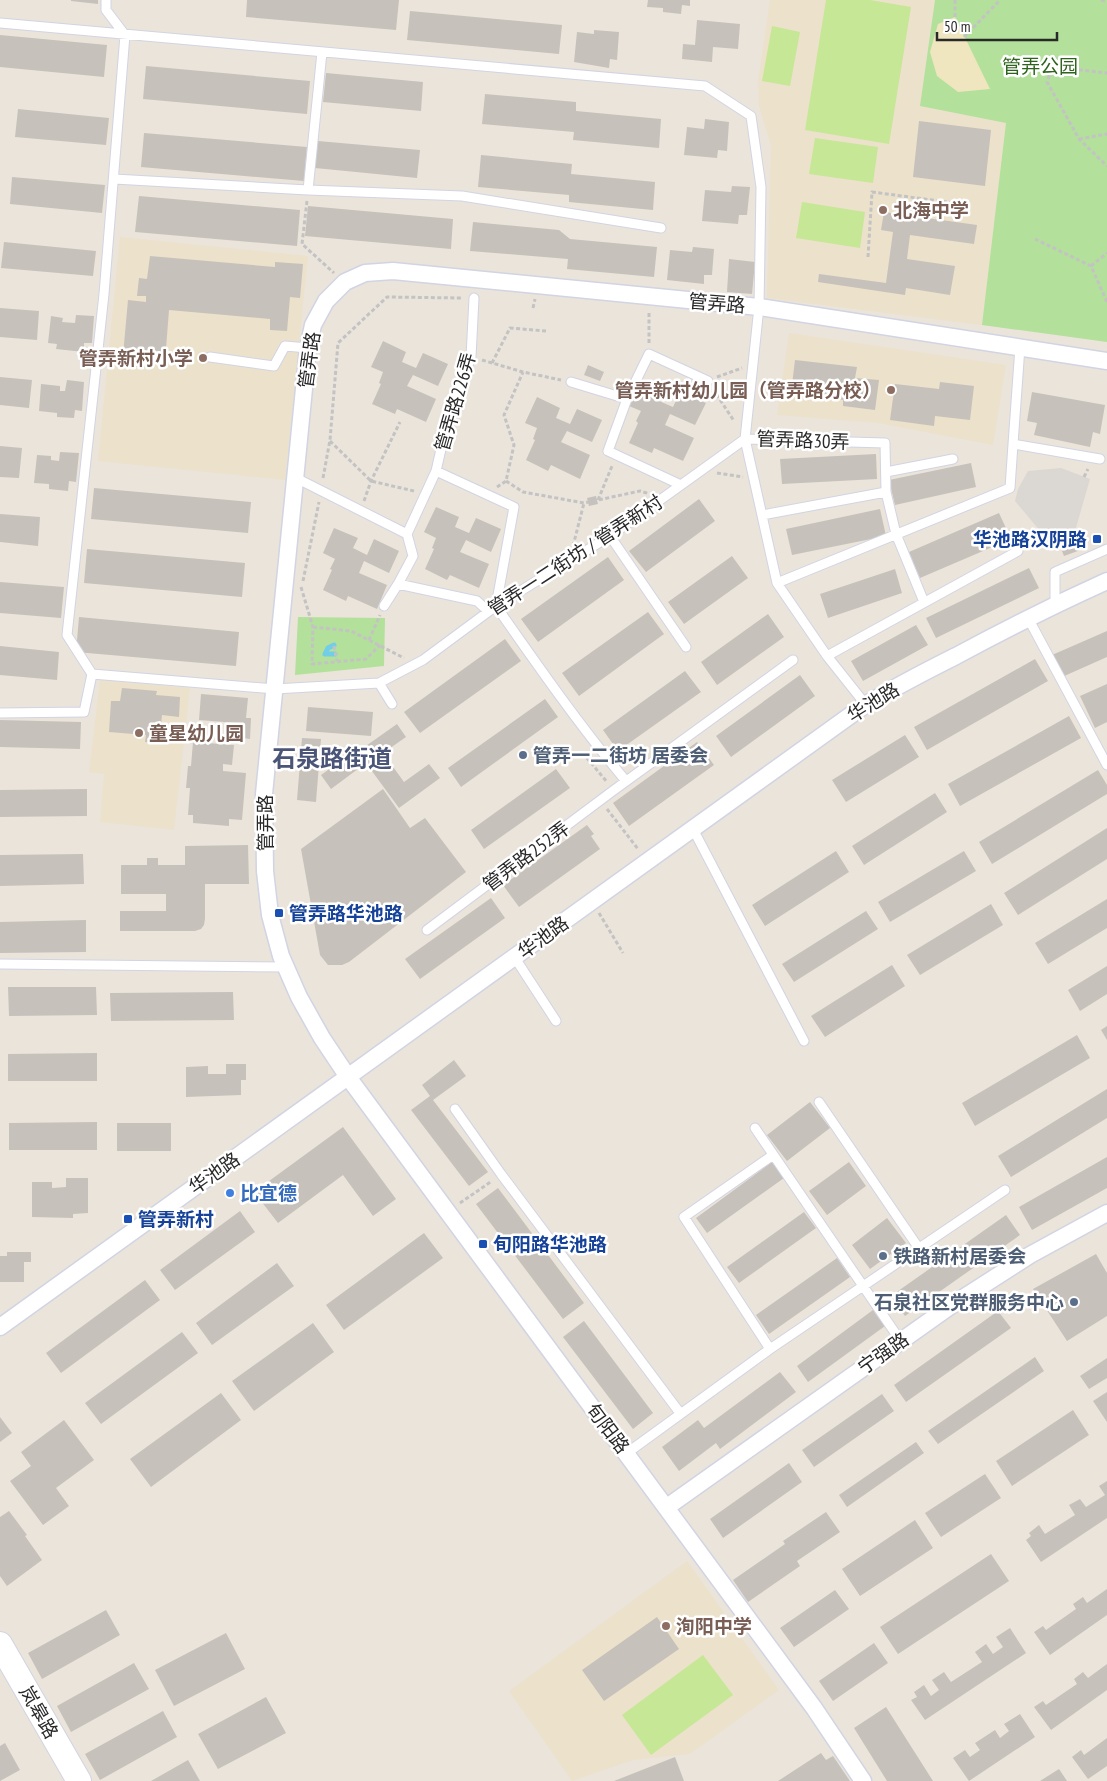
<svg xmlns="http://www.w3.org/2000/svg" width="1107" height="1781" font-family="'PT Sans Narrow','Noto Sans SC',sans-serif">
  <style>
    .education { fill: #ece1cb }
    .green { fill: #b3e09a }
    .sand { fill: #efe6bf }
    .pitch { fill: #c6e796 }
    .plaza { fill: #dbd7d2 }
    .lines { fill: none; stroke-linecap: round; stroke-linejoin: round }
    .stream { stroke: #72cde9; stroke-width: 5 }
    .building { fill: #c6c1bb }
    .service-casing { stroke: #d1d4e2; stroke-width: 11 }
    .minor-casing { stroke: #d1d4e2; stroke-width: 19 }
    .secondary-casing { stroke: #d1d4e2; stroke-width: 26 }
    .path { stroke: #c3c3c3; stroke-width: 3; stroke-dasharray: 4 2.5; stroke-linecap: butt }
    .service { stroke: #fff; stroke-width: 9 }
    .minor { stroke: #fff; stroke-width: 16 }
    .secondary { stroke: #fff; stroke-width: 24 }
    .education-dot { fill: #8d6e63; stroke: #fff; stroke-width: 2 }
    .transit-dot { fill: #1a4fb4; stroke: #fff; stroke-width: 2 }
    .service-dot { fill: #5c6f8a; stroke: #fff; stroke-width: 2 }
    .shop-dot { fill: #3f7fe0; stroke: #fff; stroke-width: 2 }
    .labels { text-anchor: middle; stroke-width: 5; stroke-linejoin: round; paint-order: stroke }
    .park-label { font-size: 19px; fill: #2d631c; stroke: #fff }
    .education-label { font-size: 19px; font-weight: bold; fill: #785e54; stroke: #fff; text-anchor: start }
    .street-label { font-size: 19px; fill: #292929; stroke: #fff }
    .transit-label { font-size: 19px; font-weight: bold; fill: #164399; stroke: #fff; text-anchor: start }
    .service-label { font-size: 19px; font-weight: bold; fill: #4e5e75; stroke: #fff; text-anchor: start }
    .shop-label { font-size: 19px; font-weight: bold; fill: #366cbe; stroke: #fff; text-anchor: start }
    .district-label { font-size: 24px; font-weight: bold; fill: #4b5578; stroke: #fff }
  </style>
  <rect width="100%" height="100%" fill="#ebe4db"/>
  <path class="education" d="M770,0H935L920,106L1006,123L982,325L767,298L771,146L759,106L758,82Z
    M120,237L308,256L285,480L98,461Z
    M789,333L1006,365L993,445L878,423L777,415Z
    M100,680L190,688L174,830L100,822L104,774L89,772Z
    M687,1561L779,1690L690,1754L633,1760L572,1781L509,1691Z"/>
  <path class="green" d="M935,0H1107V342L982,325L1006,123L920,106Z
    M298,617L385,618L384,666L295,675Z"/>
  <path class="sand" d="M955,17L990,89L958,92L937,76L930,52L938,24Z"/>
  <path class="pitch" d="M826,0H870L911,7L889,144L805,130Z
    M772,26L800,32L790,86L762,81Z
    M815,138L878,147L873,183L809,174Z
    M802,202L865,212L860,248L796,238Z
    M703,1655L733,1695L651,1755L622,1715Z"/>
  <path class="plaza" d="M1061,468L1090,479L1075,531L1041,532L1015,501L1018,489L1028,471Z"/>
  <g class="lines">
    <path class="stream" d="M334,645L328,648L325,654H335"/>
  </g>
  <path class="building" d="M71,0H98V4L71,1Z
    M247,0H399L396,30L246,17Z
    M648,0H690V6L682,5L681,14L663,12V8L647,7Z
    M410,11L562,25L559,54L407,40Z
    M697,20L740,24L738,49L713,47L712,62L682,59L683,44L695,45Z
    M594,30L619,32L617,60L610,59L609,68L574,62L577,32L594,34Z
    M0,35L107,45L104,77L0,67Z
    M146,66L310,81L307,114L143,99Z
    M326,73L423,82L421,111L323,102Z
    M485,94L576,102V111L661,119L659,148L573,140L574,132L482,124Z
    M18,109L109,118L106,145L15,137Z
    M705,119L729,122L727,151L718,150L717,158L684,155L687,127L704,129Z
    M919,121L991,130L985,186L913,177Z
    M144,133L307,147L304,181L141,167Z
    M318,141L420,150L417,178L315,168Z
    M481,155L572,164L571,174L655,182L653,210L569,202V195L478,187Z
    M12,177L105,185L102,213L10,204Z
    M732,186L750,187L747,215H739L738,224L702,221L705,190L731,192Z
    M139,196L300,210L297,246L135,232Z
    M308,206L453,219L451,249L305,236Z
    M884,212L977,225L974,244L910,235L907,259L955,266L950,295L906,288L905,295L818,282L819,274L886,283L893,232L881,230Z
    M473,222L559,230L570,239L657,247L654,277L567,269L568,259L470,251Z
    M4,242L96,251L93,276L1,268Z
    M693,247L714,249L712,275H704V284L667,280L670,250L692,252Z
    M150,256L275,267V262L303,264L300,298L290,297L287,331L270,330V319L169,310L165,361L152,360L151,368L122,366L128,300L146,302V296H137L139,278L147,279Z
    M729,259L755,262L752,294L727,292Z
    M0,308L39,311L37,340L0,337Z
    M76,315L94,316L92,343H84V352L56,349L57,344L48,343L51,316L63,318L62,322L75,323Z
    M383,341L406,352L402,362L416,368L423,353L448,364L438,386L413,375L407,386L436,399L426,422L397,409L395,414L372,404L381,384L379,383L383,372L371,367Z
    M795,360L857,367L855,378L879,380L875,410L843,406V400L791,393Z
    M588,365L604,372L600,381L584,375Z
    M0,377L32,380L29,408L0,405Z
    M67,380L84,382L82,411L75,410L74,418L57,417V413L39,411L41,384L60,386V391H65Z
    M641,380L664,391L659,401L673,407L680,392L706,403L695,425L670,414L665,425L694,438L683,461L654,448L652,453L629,443L638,423L636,421L641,411L629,406Z
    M940,382L974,386L970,420L935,416L934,426L890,420L895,384L939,389Z
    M1032,392L1105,405L1100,434L1093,432L1090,447L1034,435L1037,423L1027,421Z
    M537,397L560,408L556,418L570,424L577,409L602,420L592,442L567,431L561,442L590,455L580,479L551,465L548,471L526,460L535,440L533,439L537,428L525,423Z
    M0,446L22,448L19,478L0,477Z
    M60,452L79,453L76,482L69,481L68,491L49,489V484L34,483L37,455L51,456V460L59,461Z
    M876,454L877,479L782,484L780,459Z
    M971,463L976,487L895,505L889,480Z
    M94,488L251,502L248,533L91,519Z
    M596,496L598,504L589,506L587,498Z
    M699,499L715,521L646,572L629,551Z
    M436,507L459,517L455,527L469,533L476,518L501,529L491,552L466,540L460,552L489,564L479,588L450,575L447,580L425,569L434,549L432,548L436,538L424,532Z
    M880,509L886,536L792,555L786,529Z
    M999,513L1011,539L920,578L909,552Z
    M0,514L40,517L38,546L0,542Z
    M334,528L358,538L353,548L367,555L374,539L399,551L389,573L364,561L359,573L387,585L377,609L348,596L346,601L323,590L332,570L330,569L335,559L323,553Z
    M1080,533L1086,548L1064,556L1058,541Z
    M87,549L245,563L242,597L84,583Z
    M732,556L748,578L684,624L668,602Z
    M608,557L624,580L538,642L521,619Z
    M1029,568L1039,588L936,638L926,618Z
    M895,569L902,593L828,618L820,594Z
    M0,582L64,587L61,618L0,613Z
    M648,612L664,634L579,696L562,673Z
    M768,614L784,637L717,685L701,662Z
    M79,617L239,632L236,666L76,652Z
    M916,625L928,645L863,681L851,661Z
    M1107,631V657L1062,677L1052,655Z
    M505,639L521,661L420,733L404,712Z
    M0,646L59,652L57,680L0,675Z
    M1035,659L1048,681L927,750L914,727Z
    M685,671L701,692L618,751L603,730Z
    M800,675L815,696L731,757L716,736Z
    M1107,684V722L1095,728L1080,696Z
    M122,688L157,691L156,695L180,697L179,717L162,715L159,743L145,742L146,735L109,732L111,701H120Z
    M201,694L248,698L246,718H251L250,739L235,737L237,723L199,720Z
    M545,699L558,717L461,787L448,768Z
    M308,707L373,712L371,736L306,731Z
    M1069,716L1081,738L960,806L948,784Z
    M0,720L81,722L80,749L0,747Z
    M397,724L406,737L383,753L404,782L429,764L440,778L399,808L366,763L331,789L321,775L358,749L361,753L365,750L363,748Z
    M905,735L919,757L846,802L832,780Z
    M302,738L321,739L316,802L297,800Z
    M193,742L234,745L232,765L223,764V771L246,773L242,820L229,819V826L193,823V815H188L190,788H186L188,766H191Z
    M697,742L714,765L629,826L613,803Z
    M556,769L570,788L484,849L471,830Z
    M1098,770L1107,785V794L992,864L979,842Z
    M87,789V816L0,817V790Z
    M383,789L410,828L425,818L466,872L349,962L342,965H328L320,955L301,849Z
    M935,793L947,812L864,865L852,846Z
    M587,825L594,834L591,836L600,849L519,907L503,885Z
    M1107,828V859L1018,915L1004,893Z
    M248,845L249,884H205V919L204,925L201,929L195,931H120V911H166V894H121V865H147V858H158V865H185V846Z
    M836,851L849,872L765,926L752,905Z
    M964,851L976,871L890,922L878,902Z
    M83,854L84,884L0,886V855Z
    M491,898L505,918L420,979L405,959Z
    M1107,899V928L1048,964L1035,943Z
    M991,904L1003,925L920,975L907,955Z
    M866,911L878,929L794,982L782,964Z
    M86,920V952L0,953V922Z
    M892,965L905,986L825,1037L811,1016Z
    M1107,966V994L1080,1011L1068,990Z
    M8,987H96L97,1015L9,1016Z
    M233,992L234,1020L111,1021L110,993Z
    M1107,1026V1040L1101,1030Z
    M1077,1035L1090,1058L975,1126L962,1103Z
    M97,1053V1081H8V1054Z
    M454,1060L466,1076L433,1100L488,1172L469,1186L411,1110L430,1096L422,1085Z
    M226,1064H246V1080H241V1095L186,1097V1067L208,1066V1074H226Z
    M1107,1089V1118L1011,1177L998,1156Z
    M810,1102L830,1128L787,1161L767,1135Z
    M97,1122V1150H9V1123Z
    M117,1123H171V1151H117Z
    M343,1127L396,1199L373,1216L343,1175L278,1223L254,1192Z
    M1107,1157V1188L1032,1230L1019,1207Z
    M772,1162L784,1178L707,1233L696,1218Z
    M849,1162L866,1186L827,1215L809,1191Z
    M66,1178H88V1213L73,1214V1218L32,1217V1182H52V1188L66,1187Z
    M498,1188L584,1303L563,1319L476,1204Z
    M240,1211L255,1232L175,1290L160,1270Z
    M804,1212L816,1228L739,1283L727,1267Z
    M1006,1215L1020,1235L905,1316L891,1296Z
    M887,1218L906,1243L870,1269L852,1245Z
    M424,1233L443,1258L344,1330L326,1305Z
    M7,1252H31V1262H24V1282H0V1256H7Z
    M1096,1254L1107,1273V1316L1067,1341L1033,1289Z
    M837,1258L850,1277L769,1334L756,1315Z
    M277,1263L294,1286L212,1345L196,1323Z
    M145,1280L160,1300L61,1373L46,1353Z
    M873,1310L885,1326L808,1382L797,1366Z
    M998,1311L1011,1328L906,1402L894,1385Z
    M584,1321L653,1413L633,1429L563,1337Z
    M313,1323L334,1352L254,1411L232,1381Z
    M182,1332L198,1353L101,1424L85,1403Z
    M1035,1357L1044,1371L938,1444L928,1431Z
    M1107,1358V1378L1089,1389L1080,1376Z
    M780,1372L796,1392L720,1449L716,1443L679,1471L662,1447L698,1420L704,1428Z
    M1107,1392V1422L1093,1401Z
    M221,1393L241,1420L151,1487L130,1459Z
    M882,1394L894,1411L814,1467L802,1450Z
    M1073,1410L1089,1435L1012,1486L996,1461Z
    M0,1417L12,1433L0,1442Z
    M64,1420L94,1460L56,1488L69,1506L43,1525L10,1481L31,1466L21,1452Z
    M916,1442L924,1453L847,1507L839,1495Z
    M789,1463L802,1482L723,1538L710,1519Z
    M985,1474L1001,1498L941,1537L925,1513Z
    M1107,1481V1518L1041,1562L1026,1540L1031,1536L1029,1533L1039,1525L1045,1534L1075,1515L1069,1505L1080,1499L1086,1507L1105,1495L1099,1486Z
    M9,1511L27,1535L25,1536L42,1560L7,1586L0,1576V1517Z
    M826,1512L840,1532L797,1561L800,1566L748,1602L733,1580L785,1544L783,1541Z
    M915,1520L933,1548L860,1596L842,1569Z
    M991,1554L1009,1581L898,1654L880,1627Z
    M1107,1589V1615L1050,1655L1034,1632L1043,1626L1046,1630L1076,1609L1073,1604L1083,1597L1087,1603Z
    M835,1590L849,1609L794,1647L780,1628Z
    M106,1610L120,1635L42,1679L28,1653Z
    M657,1617L679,1649L604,1701L582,1670Z
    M1010,1628L1026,1653L925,1720L911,1700L917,1697L914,1692L924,1685L931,1696L939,1690L932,1680L944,1672L951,1682L982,1662L975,1652L986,1644L993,1654L1003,1647L996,1637Z
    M226,1633L245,1669L174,1706L155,1670Z
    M874,1643L888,1663L833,1701L819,1681Z
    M134,1663L149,1689L71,1732L57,1706Z
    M1107,1664V1690L1051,1730L1034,1707L1043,1701L1046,1705L1077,1684L1074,1679L1083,1672L1088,1678Z
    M266,1697L286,1733L218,1769L198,1734Z
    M886,1707L933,1781H887L854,1728Z
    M163,1711L177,1737L100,1780L85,1754Z
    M1020,1714L1035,1737L969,1781L953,1758L965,1750L970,1757L980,1750L975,1743L995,1730L1000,1738L1009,1731L1004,1724Z
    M1107,1738V1766L1088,1779L1072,1757L1081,1750L1084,1755Z
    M5,1743L20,1770L0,1781V1746Z
    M821,1753L826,1760L833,1756L850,1781H778Z
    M675,1757L684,1781H614Z
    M188,1760L200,1781H151Z
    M1059,1769L1067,1781H1040Z"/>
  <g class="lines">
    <g class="service-casing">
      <path id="service" d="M0,23L705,86L751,116L761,187L759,307L745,439L610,536L496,606L423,660L379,683L275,689L92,674L84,712L0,713
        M114,179L308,190L462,196L661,228
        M308,190L322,52
        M474,298L471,357L447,423L436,471L514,507L496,606C538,666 579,725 626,781
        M210,357L274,366L285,346L308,348
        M571,382L627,399L608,451L681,485
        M627,399L649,354L708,381
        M1013,444L1020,347
        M886,472L953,459
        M296,478L407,534L436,471
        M762,515L886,492
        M610,536L686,647
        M777,583L1010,488L1013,444L1100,459
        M398,584L477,601L488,611
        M1055,604V572L1107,549
        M384,606L398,584L413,556L407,534
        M1028,618L1107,765
        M827,656L1018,551
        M92,674L67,635L104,294L125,35L106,10V0
        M379,683L392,704
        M866,705L827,656L777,583L745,439L885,443L886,492L896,534L924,602
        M693,829L804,1041
        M427,930L614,790L793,660
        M515,958L556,1021
        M0,964L286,967
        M819,1102L918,1247
        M455,1109L501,1174L680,1413
        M755,1128L900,1340
        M770,1349L684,1217L773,1155
        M627,1453L770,1349L1005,1190"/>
    </g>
    <g class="minor-casing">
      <path id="minor" d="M0,1327L862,707C893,688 924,672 956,656C1006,629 1056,604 1107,581
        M667,1507L949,1307L1030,1255L1107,1213
        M863,1781L814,1708L348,1077L322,1038L299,997L281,956L270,915L265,871L264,794L308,348L313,325L326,301L345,282L365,273L393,271L759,307L1107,361"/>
    </g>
    <g class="secondary-casing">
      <path id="secondary" d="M0,1644L79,1781"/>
    </g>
    <path class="path" d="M1101,0L1107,1
      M955,17V0
      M964,37L1000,0
      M1056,57L1047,82L1079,139L1107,166
      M1053,67L1107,73
      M1079,139L1107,134
      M307,201L302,244L334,273
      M1035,239L1091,266L1107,302
      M868,257L872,192L962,204
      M1091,266L1107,253
      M533,308L535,299
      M649,343V312
      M482,360L523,372L561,380
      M492,363L510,328L546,331
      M717,377L742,368
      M713,389L734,421
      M330,441L371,481L414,491
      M717,473L743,477
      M1084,477L1088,469
      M323,478L330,440L338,343L387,297L463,298
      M506,481L523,492L584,503L640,491L650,494
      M497,487L506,481L514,445L504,415L523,372
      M598,500L612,466
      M364,501L371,481L400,422
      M1026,544L1041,532
      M573,546L584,503
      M303,581L319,502
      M301,587L313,627L312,664L366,659L380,645
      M313,627L351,631L404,658
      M369,640L380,615
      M334,646L337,661
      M588,752L586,757L607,782
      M607,809L638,849
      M599,913L623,953
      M460,1203L492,1181"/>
    <use href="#service" class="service"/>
    <use href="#minor" class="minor"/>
    <use href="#secondary" class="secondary"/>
  </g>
  <g class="education-dot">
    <circle cx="883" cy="210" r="5"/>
    <circle cx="203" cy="358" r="5"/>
    <circle cx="891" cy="390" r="5"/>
    <circle cx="139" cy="733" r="5"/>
    <circle cx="666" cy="1626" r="5"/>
  </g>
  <g class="transit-dot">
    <rect x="1092" y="534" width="10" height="10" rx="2.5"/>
    <rect x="274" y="908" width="10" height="10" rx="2.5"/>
    <rect x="123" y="1214" width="10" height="10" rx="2.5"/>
    <rect x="478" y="1239" width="10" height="10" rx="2.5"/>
  </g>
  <g class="service-dot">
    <circle cx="523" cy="755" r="5"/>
    <circle cx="883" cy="1256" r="5"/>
    <circle cx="1074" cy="1302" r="5"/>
  </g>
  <circle class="shop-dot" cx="230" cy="1193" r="5"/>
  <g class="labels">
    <g class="park-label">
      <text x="1040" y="73">管弄公园</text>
    </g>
    <g class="education-label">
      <text x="893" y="217">北海中学</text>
      <text x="193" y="365" text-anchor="end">管弄新村小学</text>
      <text x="881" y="397" text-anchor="end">管弄新村幼儿园（管弄路分校）</text>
      <text x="149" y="740">童星幼儿园</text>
      <text x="676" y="1633">洵阳中学</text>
    </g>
    <g class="street-label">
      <text transform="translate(717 303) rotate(5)" y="7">管弄路</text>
      <text transform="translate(309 360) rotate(-82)" y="7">管弄路</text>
      <text transform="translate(455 402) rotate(-74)" y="7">管弄路226弄</text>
      <text transform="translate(803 440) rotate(2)" y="7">管弄路30弄</text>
      <text transform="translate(575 555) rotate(-33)" y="7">管弄一二街坊 / 管弄新村</text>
      <text transform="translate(873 702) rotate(-32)" y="7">华池路</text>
      <text transform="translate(265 823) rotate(-90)" y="7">管弄路</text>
      <text transform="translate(526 856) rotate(-37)" y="7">管弄路252弄</text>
      <text transform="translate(543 937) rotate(-36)" y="7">华池路</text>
      <text transform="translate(214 1173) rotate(-35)" y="7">华池路</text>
      <text transform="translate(883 1353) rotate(-35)" y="7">宁强路</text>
      <text transform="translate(608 1428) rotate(53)" y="7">旬阳路</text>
      <text transform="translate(39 1712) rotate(60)" y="7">岚皋路</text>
    </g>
    <g class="transit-label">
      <text x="1087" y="546" text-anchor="end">华池路汉阴路</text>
      <text x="289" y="920">管弄路华池路</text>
      <text x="138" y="1226">管弄新村</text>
      <text x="493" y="1251">旬阳路华池路</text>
    </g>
    <g class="service-label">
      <text x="533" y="762">管弄一二街坊 居委会</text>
      <text x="893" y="1263">铁路新村居委会</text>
      <text x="1064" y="1309" text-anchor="end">石泉社区党群服务中心</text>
    </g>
    <g class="shop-label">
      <text x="240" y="1200">比宜德</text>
    </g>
    <g class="district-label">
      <text x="332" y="767">石泉路街道</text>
    </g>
  </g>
  <path d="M937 32v8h120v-8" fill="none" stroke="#292929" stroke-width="2.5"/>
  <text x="944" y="32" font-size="15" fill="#292929" stroke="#ffffff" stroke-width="4" paint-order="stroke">50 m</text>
</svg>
